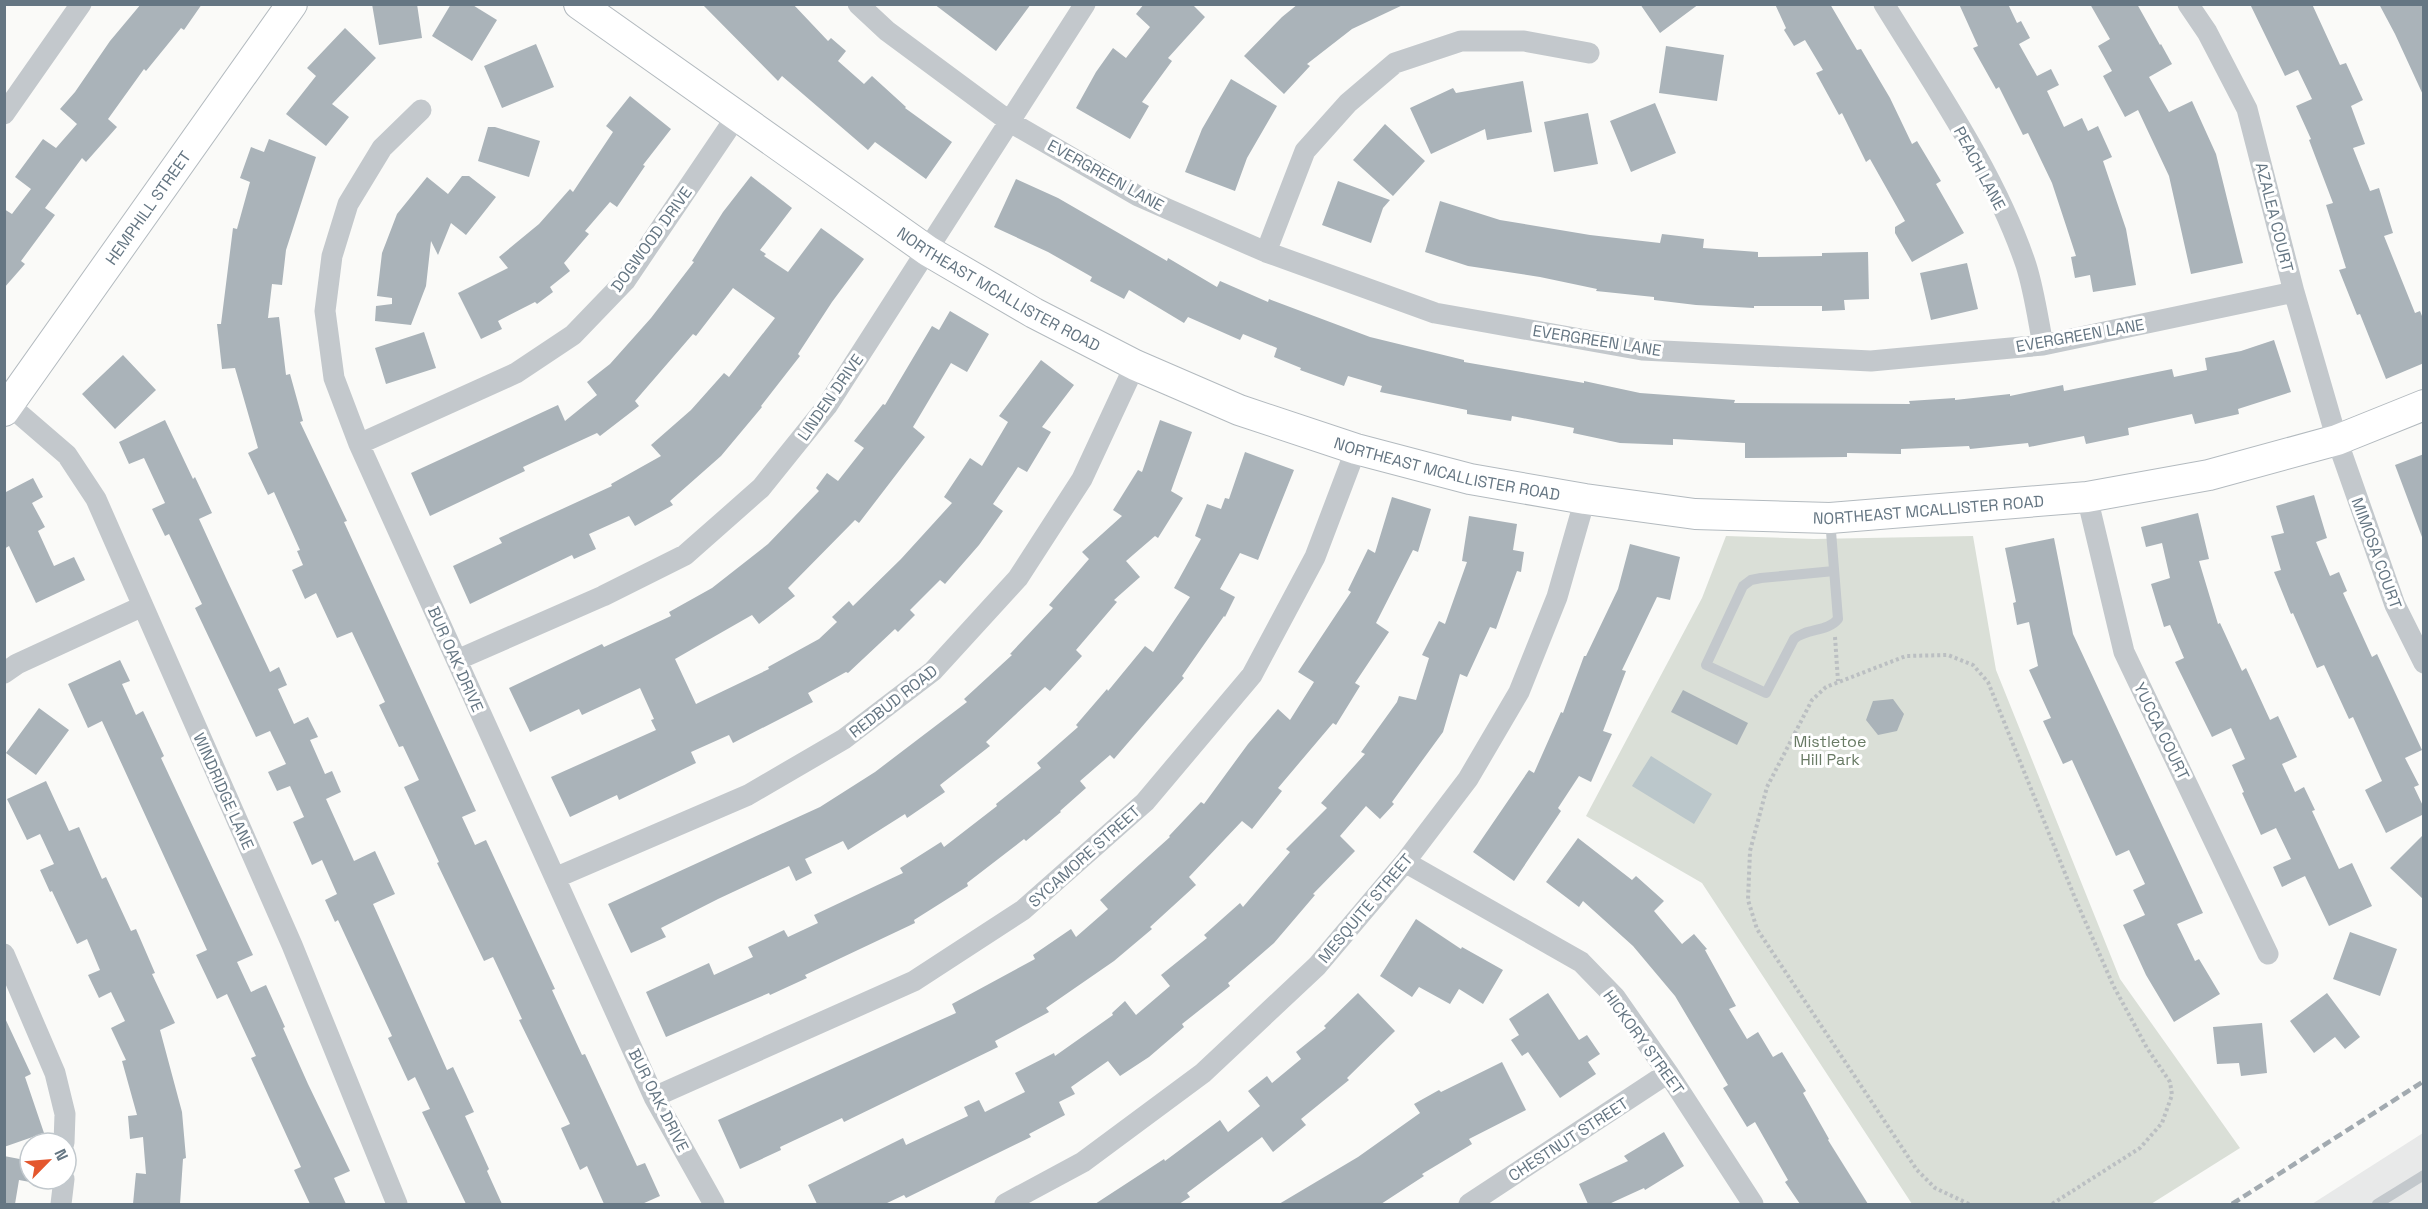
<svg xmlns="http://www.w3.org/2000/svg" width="2428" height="1209" font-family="'Space Grotesk',sans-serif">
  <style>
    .built { fill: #e8e9e9 }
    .green { fill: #dadfd7 }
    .water { fill: #bbc7cb }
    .building { fill: #aab3b9 }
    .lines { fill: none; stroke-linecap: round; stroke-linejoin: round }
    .secondary-casing { stroke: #b3babf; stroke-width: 32 }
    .path { stroke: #bbbfc2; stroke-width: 4; stroke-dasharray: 3 3; stroke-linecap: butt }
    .lane { stroke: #c3c8cc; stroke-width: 10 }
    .street { stroke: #c3c8cc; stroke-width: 21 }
    .secondary { stroke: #fff; stroke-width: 30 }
    .rail { stroke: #a2aab0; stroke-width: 4.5; stroke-dasharray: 9 4.5; stroke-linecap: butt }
    .labels { text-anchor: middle; stroke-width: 6; stroke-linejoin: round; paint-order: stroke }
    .street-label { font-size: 16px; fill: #657683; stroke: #fff }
    .park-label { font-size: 16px; fill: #687a64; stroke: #fff }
  </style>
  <rect width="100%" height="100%" fill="#fafaf8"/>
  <path class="built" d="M2423,1133V1204H2312Z"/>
  <path class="green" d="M1726,536L1814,539L1973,536L1996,670L2120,979L2240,1148L2151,1204H1912L1702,883L1586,816L1702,598Z"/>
  <path class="water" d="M1651,756L1712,794L1694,824L1632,786Z"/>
  <path class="building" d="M141,4H202L184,30L181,28L146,71L144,69L108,119L117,127L86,162L82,158L45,208L55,215L21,261L25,264L4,288V209L12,214L31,189L15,177L43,139L56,148L77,124L60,109L75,92L110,41Z
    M372,4H417L422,38L379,45Z
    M451,4H471L497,20L472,61L432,36Z
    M702,4H793L828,41L831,38L846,51L838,61L864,84L872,76L906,107L905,108L952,142L926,179L875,142L868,150L782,76L778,81Z
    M934,4H1031L996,51Z
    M1144,4H1192L1205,17L1168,58L1172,61L1142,102L1149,106L1130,139L1076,108L1096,72L1113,48L1126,58L1150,27L1136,14Z
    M1298,4H1405L1352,29L1307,64L1310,66L1284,94L1244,56L1282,17Z
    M1640,4H1699L1660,33Z
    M1775,4H1830L1857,50L1861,49L1890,98L1912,144L1917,141L1941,181L1936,184L1964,233L1912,262L1895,233V227L1905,221L1870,159L1866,162L1842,113L1839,115L1816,73L1823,70L1805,40L1794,46L1784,30L1786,28Z
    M1959,4H2008L2017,23L2021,21L2030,38L2019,44L2037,76L2051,69L2059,85L2047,91L2064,127L2082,118L2088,131L2098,126L2112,157L2103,161L2126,229L2136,285L2093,292L2090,275L2075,278L2071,257L2076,256L2052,183L2028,133L2023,135L1999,87L1996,89L1973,48L1978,46Z
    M2090,4H2137L2160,45L2161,44L2172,64L2149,77L2169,112L2192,101L2216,154L2243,263L2191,274L2169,176L2138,110L2125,117L2103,76L2112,71L2098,46L2110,39Z
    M2250,4H2312L2340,65L2346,63L2363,100L2351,106L2365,144L2353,148L2370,191L2379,188L2393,233L2384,236L2415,313L2420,311L2424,321V363L2386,379L2360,314L2357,315L2339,270L2346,268L2326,205L2333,203L2309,140L2311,139L2296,106L2312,99L2298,70L2285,76Z
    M2379,4H2424V97L2395,34Z
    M345,28L376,58L332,104L349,117L326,146L286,114L316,76L307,68Z
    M536,44L554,87L502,108L484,66Z
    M1666,46L1724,55L1717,101L1659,93Z
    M1231,79L1277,106L1247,158L1235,191L1185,172L1202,129Z
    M1523,81L1532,132L1487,140L1485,129L1431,154L1410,108L1453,88L1456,93Z
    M630,96L671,129L643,165L645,166L617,207L610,202L585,231L589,234L564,263L570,271L550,287L553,292L537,304L535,302L498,321L502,329L481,339L458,293L508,268L499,257L539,224L570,189L573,192L613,132L606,126Z
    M1655,103L1676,153L1631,172L1610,121Z
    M1588,113L1598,164L1554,172L1544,122Z
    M1385,124L1425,161L1393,196L1353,160Z
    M488,127H495L540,141L529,177L478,161Z
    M269,139L316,157L286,250L282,285L272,284L268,318L279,317L286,375L290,374L303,421L300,422L347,521L344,522L476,811L462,817L475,845L486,840L555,989L552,990L582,1055L585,1054L637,1166L645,1163L660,1196L642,1204H604L587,1166L580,1170L561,1128L570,1124L519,1020L522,1019L493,957L484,961L437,863L439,862L404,787L419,780L403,746L399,747L379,705L385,702L352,632L337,638L316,593L305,599L292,570L303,565L297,551L300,550L274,492L268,495L248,453L258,448L235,368L222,369L217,324H221L233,228L237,229L250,182L240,178L251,147L264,152Z
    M462,176H469L496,197L466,235L451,223L438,255L431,241L426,286L411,325L375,321L376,306L392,304V298L377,296L382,253L397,214L427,177L448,194Z
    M751,176L792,208L760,250L766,254L764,256L788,272L821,228L864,259L832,302L798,354L800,356L761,406L762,407L721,456L670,501L673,505L635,526L629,516L589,534L596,549L574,559L572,555L470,604L453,566L502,543L499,538L612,486L611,484L661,456L651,445L691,410L724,373L729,377L775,318L733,288L696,336L693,334L635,401L639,406L600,436L597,433L523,467L525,471L430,516L411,473L558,405L565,421L597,395L587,382L610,364L651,318L694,262L692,261L723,212Z
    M1016,179L1058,198L1167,261L1168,258L1217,287L1220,281L1268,302L1269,299L1370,337L1464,360V362L1584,383V381L1640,393L1735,400L1734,403L1910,404L1909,401L1955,398V400L2010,394V396L2063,385L2064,391L2172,369L2174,377L2207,370L2205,358L2241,351L2274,340L2291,392L2238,409L2239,414L2195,424L2192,414L2128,428L2129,435L2086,444L2084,436L2029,447L2028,443L1970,449L1969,446L1901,449V454L1847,453V457L1745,458V443L1673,439V445L1620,443L1573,433L1574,428L1512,416L1511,421L1467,414V410L1380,392L1382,386L1348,376L1344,386L1300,370L1301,368L1274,357L1277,348L1243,334L1240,340L1188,317L1184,323L1129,290L1124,299L1090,281L1092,277L1048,252L994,227Z
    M1338,181L1390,200L1383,208L1371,243L1322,225Z
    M1440,201L1500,220L1590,235L1660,243L1662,234L1704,239L1703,248L1758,252V257L1822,256V253L1868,252L1869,299L1844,300L1845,310L1822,311V306H1754V308L1696,305L1654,300V297L1596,291L1597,289L1540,277L1468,266L1425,252Z
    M1967,263L1978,309L1931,320L1920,273Z
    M950,311L989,334L967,372L951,363L913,427L925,437L859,523L855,520L788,588L795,596L759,624L752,615L675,659L696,704L769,669L768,667L819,639L837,622L832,617L849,601L853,606L901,559L952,503L944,497L970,458L982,466L1008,422L999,416L1041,360L1074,385L1042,427L1051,432L1027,472L1018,467L993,504L1003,511L979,545L945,584L940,580L910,610L915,615L898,632L895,629L848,673L846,672L808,693L813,702L733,743L729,735L691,752L696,763L619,800L617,795L570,817L551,777L656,730L651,720L654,719L640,688L582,715L579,709L530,732L509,688L602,644L604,647L671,616L669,612L712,588L768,544L819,491L816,488L827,473L838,481L864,448L854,441L883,404L885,405L932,326L939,330Z
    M424,332L436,368L386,384L375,348Z
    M123,355L156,390L115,429L82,394Z
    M165,420L193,479L195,477L212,513L199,519L226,578L270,672L279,667L287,685L278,689L294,724L308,717L318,737L310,740L325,774L332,771L341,792L326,799L354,861L375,851L395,894L373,904L447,1070L453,1067L474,1112L465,1116L489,1169L487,1171L502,1204H466L422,1112L430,1109L415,1077L408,1081L388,1038L392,1036L338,920L335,922L325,900L337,894L322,860L312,865L293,822L304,817L290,786L277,791L268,772L286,764L270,731L256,737L195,608L202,604L169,534L165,536L152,509L165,503L144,458L129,464L119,442Z
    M1160,420L1192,432L1171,491L1183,498L1158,538L1155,536L1126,561L1140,577L1114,600L1117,602L1076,650L1082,656L1050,691L1045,687L986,742L990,746L940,785L945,792L907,818L905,814L848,850L843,841L805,859L812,873L796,881L789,866L718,899L661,928L666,937L631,953L608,904L820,807L875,772L967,702L964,699L1012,655L1010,654L1053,608L1049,605L1089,559L1082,552L1122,516L1113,510L1138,470L1142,472Z
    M1245,452L1294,470L1258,560L1240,553L1220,589L1235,597L1225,617L1224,616L1182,676L1184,678L1114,759L1110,755L1080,781L1086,788L1060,811L1061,812L1026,841L1024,839L967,883L968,886L914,920L915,923L805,975L807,978L770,995L769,993L666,1037L646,992L709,963L714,975L753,957L748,947L784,930L788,937L818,923L814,915L903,873L900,868L941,842L944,847L997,806L996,804L1041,768L1037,763L1078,727L1076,725L1107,689L1108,691L1145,646L1153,652L1190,597L1174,588L1201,539L1195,536L1207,504L1221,509L1225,498L1229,499Z
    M2424,454V536L2422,537L2395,465Z
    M33,478L43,497L32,503L45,527L38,531L54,566L74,557L85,580L36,603L9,546L4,549V493Z
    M2314,495L2327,538L2316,542L2330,576L2339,572L2347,591L2343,593L2372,657L2377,654L2422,750L2405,758L2419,785L2414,787L2424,808V814L2386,833L2365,790L2382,781L2353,717L2349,719L2324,665L2317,668L2293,613L2291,614L2274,572L2281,570L2271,536L2284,533L2276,506Z
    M1392,497L1431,509L1418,552L1413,550L1376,623L1389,632L1355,683L1360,686L1336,725L1333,723L1278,788L1282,791L1252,829L1242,821L1189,877L1196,885L1150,927L1152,929L1114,961L1046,1008L1049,1012L995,1041L998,1047L844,1122L842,1118L780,1147L781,1150L740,1169L718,1120L956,1013L952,1004L1035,959L1033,955L1071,929L1076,937L1108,909L1100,900L1170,837L1169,836L1201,802L1204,804L1248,744L1278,709L1290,720L1314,682L1298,672L1351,592L1348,590L1368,549L1375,553Z
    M2198,513L2209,559L2199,561L2218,624L2220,623L2242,671L2246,668L2270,720L2278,716L2297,757L2282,764L2295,792L2304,787L2315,810L2312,811L2339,869L2352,863L2372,906L2329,926L2305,876L2282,887L2273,867L2291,859L2276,828L2261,835L2242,793L2244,792L2232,765L2245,759L2231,728L2212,737L2175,662L2184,658L2170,625L2164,627L2151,584L2170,578L2162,543L2146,547L2141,527Z
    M1469,516L1517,524L1513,550L1524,552L1521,572L1517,571L1496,629L1490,627L1467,677L1460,674L1443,732L1392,802L1394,804L1380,819L1366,806L1340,836L1355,851L1313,894L1315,895L1274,943L1228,983L1230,986L1182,1024L1184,1027L1149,1057L1120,1076L1108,1061L1071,1087L1075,1094L1059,1102L1065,1115L1029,1134L1031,1137L906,1198L904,1195L885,1204H817L808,1185L903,1138L906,1145L968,1116L964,1107L979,1100L985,1112L1025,1092L1015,1073L1054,1053L1055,1056L1113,1015L1112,1013L1125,1001L1136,1015L1170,986L1161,975L1207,938L1204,935L1240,903L1243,907L1290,852L1286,849L1327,808L1321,803L1365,754L1361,752L1397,702L1399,696L1416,700L1429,658L1422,655L1439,621L1445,624L1467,562L1462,561Z
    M2054,538L2073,634L2203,913L2177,924L2195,961L2199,959L2220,994L2174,1022L2146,975L2123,925L2145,915L2133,890L2145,884L2129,850L2116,856L2072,760L2063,764L2043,721L2051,718L2029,670L2038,666L2029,622L2017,625L2013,603L2016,602L2005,548Z
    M1630,544L1680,557L1670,600L1657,597L1622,670L1626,671L1603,731L1612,734L1591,782L1579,776L1558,808L1561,811L1514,881L1473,852L1529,770L1534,773L1561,712L1563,713L1584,656H1586L1618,589Z
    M120,660L130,681L122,684L136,715L143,711L164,756L161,758L253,955L237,962L251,992L266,985L285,1027L283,1028L308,1084L350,1171L334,1178L346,1204H310L294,1170L301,1167L251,1058L256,1056L227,994L217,999L196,955L207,950L102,721L88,728L68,684Z
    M1683,690L1748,723L1737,745L1671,712Z
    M1893,699L1904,714L1897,731L1878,735L1866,720L1873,701Z
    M39,708L69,730L36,775L6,753Z
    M46,781L69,831L79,827L102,879L106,877L131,931L136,929L155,973L152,974L175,1023L160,1030L182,1112L186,1158L183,1159L180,1204H133L136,1173L146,1174L143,1137L130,1139L128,1116L137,1115L122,1061L126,1060L111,1028L125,1021L111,992L99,998L88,975L100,970L87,939L77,944L52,891L50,892L40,870L54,864L40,834L27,840L7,799Z
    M2424,834V900L2390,868Z
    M1578,838L1632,880L1636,876L1664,901L1654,911L1682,944L1694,934L1707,949L1705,950L1736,1006L1729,1009L1747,1039L1758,1032L1773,1057L1782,1052L1806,1091L1803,1093L1829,1139L1828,1140L1868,1204H1800L1785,1182L1788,1180L1755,1122L1747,1127L1723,1088L1728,1085L1675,996L1633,946L1583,901L1579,907L1546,882Z
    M1416,919L1461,949L1462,947L1503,970L1483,1004L1459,989L1450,1004L1419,987L1412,997L1380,976Z
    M2350,932L2397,949L2380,996L2333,979Z
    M1358,993L1395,1031L1347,1078L1349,1080L1301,1119L1306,1125L1273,1152L1262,1137L1187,1193L1190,1197L1179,1204H1095L1164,1159L1165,1161L1220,1120L1228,1132L1260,1106L1248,1091L1267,1076L1272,1083L1301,1059L1296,1052L1326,1028L1324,1026Z
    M1548,993L1579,1040L1587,1035L1600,1054L1588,1062L1596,1074L1560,1098L1528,1052L1522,1056L1511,1040L1519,1035L1509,1019Z
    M2327,993L2360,1037L2345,1049L2335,1037L2314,1053L2290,1021Z
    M4,1016L31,1074L25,1077L44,1133L4,1147Z
    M2262,1023L2267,1073L2241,1076L2239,1063L2217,1064L2213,1027Z
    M1502,1062L1526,1110L1469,1139L1472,1144L1422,1174L1424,1176L1381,1204H1279L1358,1157L1420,1113L1414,1104L1439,1090L1441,1092Z
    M1664,1132L1684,1166L1645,1190L1644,1188L1609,1204H1588L1579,1184L1628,1161L1624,1156Z
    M4,1156L30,1161V1182L19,1180L15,1204H4Z"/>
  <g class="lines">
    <g class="secondary-casing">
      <g id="secondary">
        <path id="s1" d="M579,4L928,251L1034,313L1135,365L1239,410L1356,449L1470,479L1585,499L1695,514L1830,518L2087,497L2209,475L2337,440L2424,405"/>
        <path id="s2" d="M4,411L292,4"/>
      </g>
    </g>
    <path class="path" d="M1835,637L1838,681
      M1969,1204L1935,1188L1917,1170L1757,929L1748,900L1750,851L1767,787L1812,700L1826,687L1906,656L1948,655L1973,665L1988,682L2075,898L2113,985L2147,1048L2170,1082L2172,1095L2162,1123L2140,1148L2052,1204"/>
    <path class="lane" d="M1830,519L1838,619C1828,632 1806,628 1794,639L1766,693L1706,665L1743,586L1751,580L1761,578L1834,571
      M2377,1204L2424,1175"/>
    <path class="street" d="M858,4L887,31L1010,122L1138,196L1266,252L1435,313L1642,350L1871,361L2043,345L2294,292
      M1884,4C1935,87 1995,173 2026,265C2034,290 2038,319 2043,345
      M2188,4L2207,32L2247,109L2294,292L2337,440L2395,605L2424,663
      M421,110L382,148L348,204L332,256L325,311L334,378L359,444L654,1097L714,1204
      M4,114L81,4
      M1266,252L1305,151L1348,103L1395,63L1461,41H1524L1589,53
      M9,405L67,455L96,499L292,945L397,1204
      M359,444L516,373L573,335L625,281L736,117
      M2087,497L2124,652L2268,954
      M457,660L603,596L685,555L761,488L827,406L1085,4
      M4,673L17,664L143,606
      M1405,862L1581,962L1615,997L1668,1073L1753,1204
      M555,878L748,795L844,739L933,671L1018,578L1082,479L1135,365
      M4,954L55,1073L65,1114L64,1143
      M654,1097L914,981L1023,910L1145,802L1252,675L1315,557L1356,449
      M61,1204L64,1179
      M1005,1204L1083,1162L1203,1073L1317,966L1405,862L1468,779L1519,692L1557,597L1585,499
      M1469,1204L1668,1073"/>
    <use href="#secondary" class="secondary"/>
    <path class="rail" d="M2232,1204L2424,1081"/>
  </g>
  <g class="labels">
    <g class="street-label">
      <text transform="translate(1980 168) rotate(62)" y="6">PEACH LANE</text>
      <text transform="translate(1106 175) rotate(29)" y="6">EVERGREEN LANE</text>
      <text dy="6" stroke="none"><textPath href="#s2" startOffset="249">HEMPHILL STREET</textPath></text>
      <text transform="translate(2275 217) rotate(76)" y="6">AZALEA COURT</text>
      <text transform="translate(651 239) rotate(-54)" y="6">DOGWOOD DRIVE</text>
      <text dy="6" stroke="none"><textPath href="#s1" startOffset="508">NORTHEAST MCALLISTER ROAD</textPath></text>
      <text transform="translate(2080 335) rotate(-10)" y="6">EVERGREEN LANE</text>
      <text transform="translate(1597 340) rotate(9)" y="6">EVERGREEN LANE</text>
      <text transform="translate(830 397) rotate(-55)" y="6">LINDEN DRIVE</text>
      <text dy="6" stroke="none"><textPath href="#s1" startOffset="994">NORTHEAST MCALLISTER ROAD</textPath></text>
      <text dy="6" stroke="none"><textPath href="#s1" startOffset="1480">NORTHEAST MCALLISTER ROAD</textPath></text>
      <text transform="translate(2377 553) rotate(70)" y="6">MIMOSA COURT</text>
      <text transform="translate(456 659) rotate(66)" y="6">BUR OAK DRIVE</text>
      <text transform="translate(893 701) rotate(-38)" y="6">REDBUD ROAD</text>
      <text transform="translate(2162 731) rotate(64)" y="6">YUCCA COURT</text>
      <text transform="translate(224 791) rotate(66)" y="6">WINDRIDGE LANE</text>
      <text transform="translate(1084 856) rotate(-42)" y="6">SYCAMORE STREET</text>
      <text transform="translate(1365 908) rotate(-50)" y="6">MESQUITE STREET</text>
      <text transform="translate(1644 1042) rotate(54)" y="6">HICKORY STREET</text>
      <text transform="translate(659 1100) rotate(63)" y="6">BUR OAK DRIVE</text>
      <text transform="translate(1568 1139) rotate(-33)" y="6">CHESTNUT STREET</text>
    </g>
    <g class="park-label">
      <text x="1830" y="747">Mistletoe<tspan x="1830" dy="18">Hill Park</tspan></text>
    </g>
  </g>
  <rect width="2428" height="1209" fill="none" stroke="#657683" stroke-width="12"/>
  <g transform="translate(48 1161) rotate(65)"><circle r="28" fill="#ffffff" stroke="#c1c8cd" stroke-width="1.5"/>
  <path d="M0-4.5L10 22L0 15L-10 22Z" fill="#e4572e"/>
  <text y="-9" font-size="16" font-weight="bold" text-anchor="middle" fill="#657683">N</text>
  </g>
</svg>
